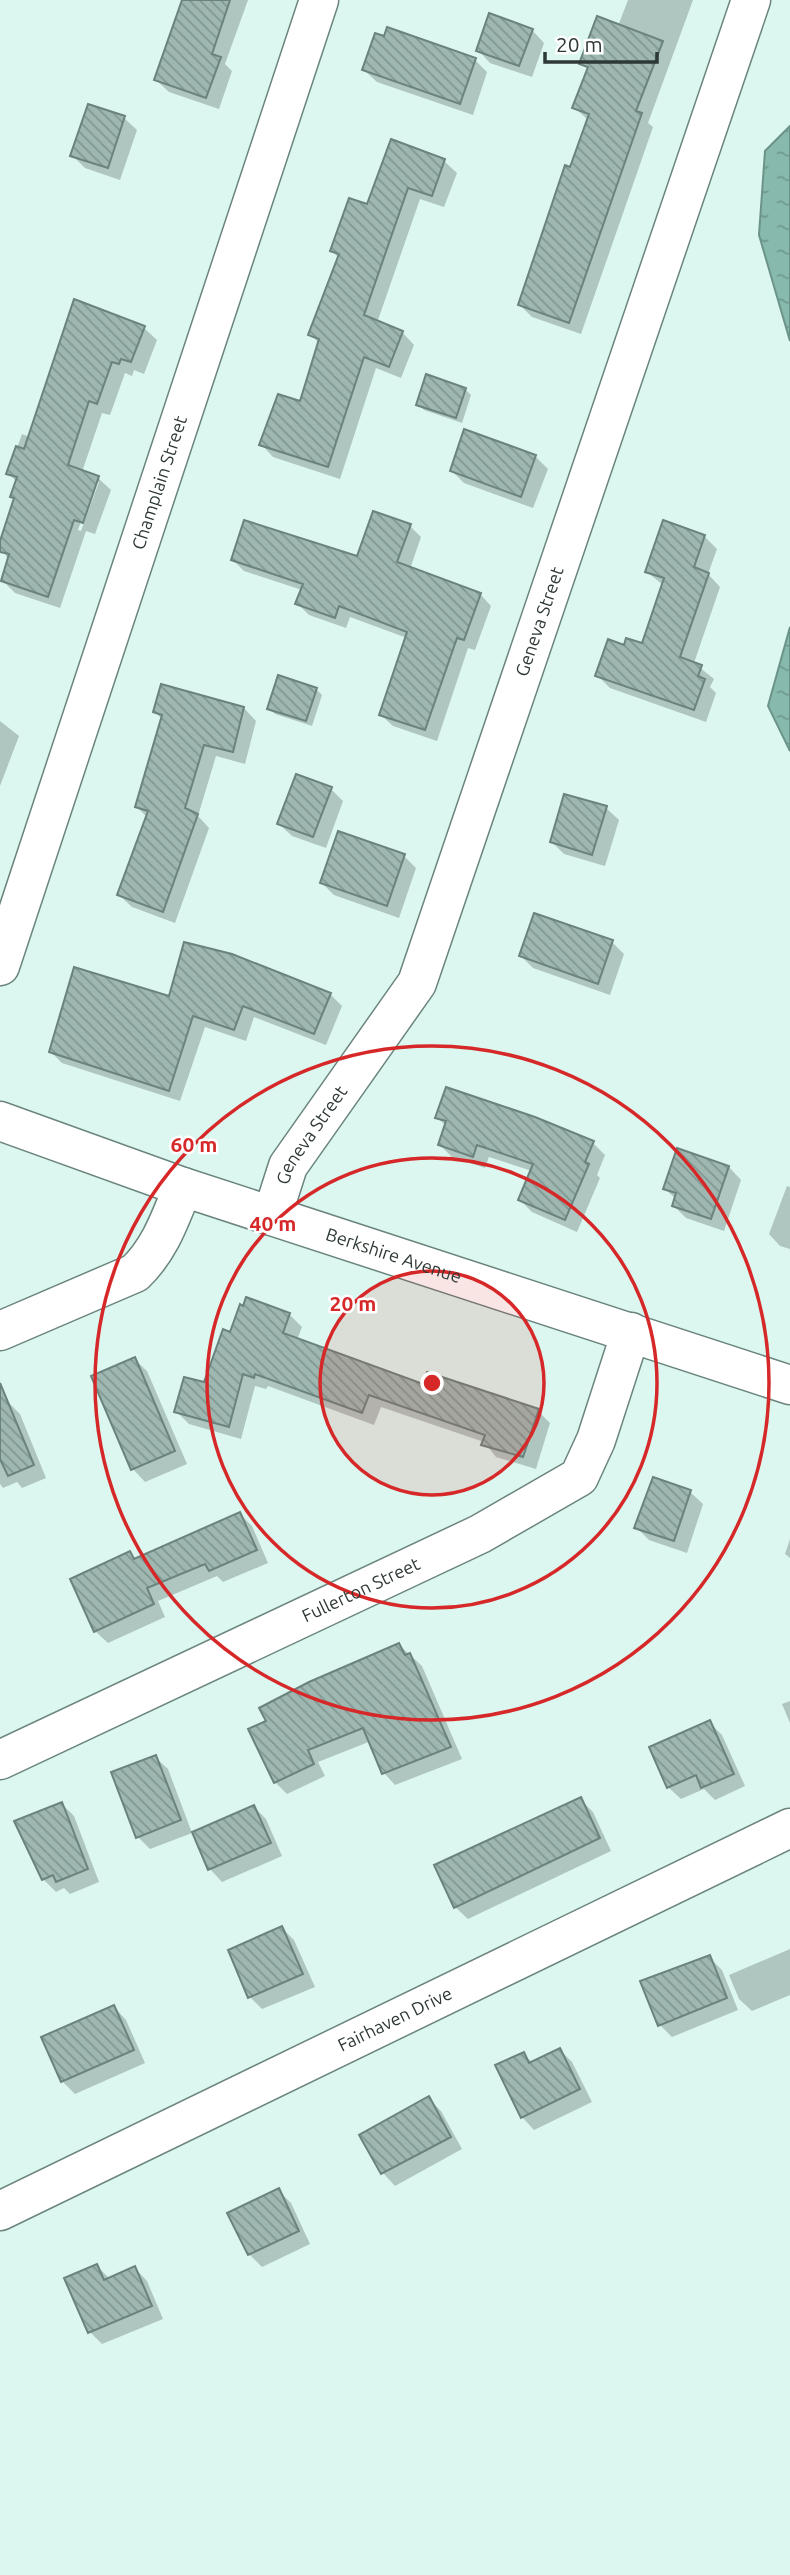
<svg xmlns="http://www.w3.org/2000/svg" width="790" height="2575" font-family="Ubuntu,sans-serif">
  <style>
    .water { fill: url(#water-ripples); stroke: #6c9389; stroke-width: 2 }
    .shadow { fill: #0003; fill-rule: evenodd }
    .building { fill: url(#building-back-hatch); stroke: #6a837d; stroke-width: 2 }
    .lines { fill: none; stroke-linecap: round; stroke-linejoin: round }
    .minor-casing { stroke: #6b857e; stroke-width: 41 }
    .major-casing { stroke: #6b857e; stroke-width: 41 }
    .minor { stroke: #fff; stroke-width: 38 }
    .major { stroke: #fff; stroke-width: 38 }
    .ring { fill: none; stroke: #d62828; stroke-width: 3.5 }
    .labels { text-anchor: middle; stroke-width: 5; stroke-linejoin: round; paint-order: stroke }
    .street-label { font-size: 18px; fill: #2e3936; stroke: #fff }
    .centre { fill: #d62828; stroke: #fff; stroke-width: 3.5 }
    .ring-label { font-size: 21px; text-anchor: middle; font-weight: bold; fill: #d62828; stroke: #fff; stroke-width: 5; stroke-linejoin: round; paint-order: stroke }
  </style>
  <defs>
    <pattern id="water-ripples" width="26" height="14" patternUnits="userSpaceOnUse" patternTransform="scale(1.75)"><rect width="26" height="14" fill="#87baad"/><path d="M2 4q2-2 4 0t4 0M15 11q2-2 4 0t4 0" fill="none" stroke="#6f988e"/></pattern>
    <pattern id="building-back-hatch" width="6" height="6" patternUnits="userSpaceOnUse" patternTransform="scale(1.75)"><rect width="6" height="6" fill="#9eb8b1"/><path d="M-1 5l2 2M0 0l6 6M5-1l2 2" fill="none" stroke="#819791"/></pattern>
  </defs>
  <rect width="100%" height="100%" fill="#dbf7ef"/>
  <path class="water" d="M790,126V341L759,235L765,151Z
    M790,627V751L768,706Z"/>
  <path class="shadow" d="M182,0H248L225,64L232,71L219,109L169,92L156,80Z
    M628,0H693L648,123L653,127L581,334L532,317L520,305L588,120L574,107L588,70L581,63L618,26Z
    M532,30L544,43L532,77L490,63L478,50Z
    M475,60L487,72L473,115L377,82L364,70Z
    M124,118L137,130L120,180L85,168L72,155Z
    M444,161L457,173L444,207L420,199L377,323L402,332L414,345L401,378L376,368L340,479L273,457L261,444L301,403L320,344L310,334L339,258L332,251L368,206Z
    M144,328L157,340L144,374L134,370L132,376L125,373L110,415L102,413L82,472L98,478L111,490L95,534L86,531L60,608L15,593L3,581L9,560L0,547L15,499L17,482L8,473L22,434L30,437ZM95,482H99L81,531L78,530Z
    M465,389L471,395L462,423L424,410L418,404Z
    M535,456L548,469L533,508L464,483L452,471Z
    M410,526L421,537L410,569L480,594L491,606L475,650L468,648L437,741L393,726L381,715L407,638L350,617L346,628L309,615L297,603L302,590L244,571L233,560L358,558Z
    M704,536L717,549L708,574L720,587L694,663L714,679L710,687L716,693L706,722L610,688L597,675L625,647L643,646L663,585L647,572Z
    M316,689L322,695L312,726L275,714L269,708Z
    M244,708L256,721L245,764L216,756L198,816L209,828L175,923L132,907L119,895L147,817L137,807L162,719L155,712Z
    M0,721L19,736L0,786Z
    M331,789L343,801L326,848L292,836L279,824Z
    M606,808L619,820L605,866L564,854L552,842Z
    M404,856L416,868L399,918L334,895L322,883Z
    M612,942L624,954L610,995L533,968L521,956Z
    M330,994L342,1006L326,1045L254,1017L246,1041L205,1027L180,1101L62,1063L51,1052L170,999Z
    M437,1117L593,1143L605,1155L597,1175L600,1178L577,1232L532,1212L520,1200L532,1171L489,1157L485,1168L452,1157L440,1145L446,1126Z
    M729,1167L741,1180L724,1231L686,1218L674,1206L676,1199L665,1189Z
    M787,1186L790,1187V1249L780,1246L769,1234Z
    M289,1314L302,1327L297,1340L424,1386L538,1411L550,1423L536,1469L496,1457L484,1442L381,1407L374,1425L268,1386L266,1389L255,1386L241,1439L189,1424L176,1411L205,1384L231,1334Z
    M134,1359L147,1371L187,1464L145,1482L133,1469L93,1376Z
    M7,1401L20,1414L46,1478L22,1488L17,1482L3,1488L0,1484V1405Z
    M654,1479L690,1492L703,1504L687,1553L649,1540L636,1527Z
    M240,1514L252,1526L268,1563L223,1582L217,1576L158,1601L165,1617L108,1643L95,1631L130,1553L136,1560Z
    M790,1539V1558L785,1554Z
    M399,1645L422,1666L462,1759L395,1785L384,1773L371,1741L318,1762L325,1776L287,1794L275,1782Z
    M790,1701V1723L782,1704Z
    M709,1722L722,1735L745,1786L715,1800L704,1789L681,1799L668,1787Z
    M155,1757L168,1769L192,1833L150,1849L138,1837Z
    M580,1799L593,1812L611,1851L468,1919L455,1907Z
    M62,1804L74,1816L99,1882L70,1894L64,1888L56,1892L43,1879L16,1822Z
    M254,1807L266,1819L282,1856L222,1882L210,1869L194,1833Z
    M282,1928L294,1940L315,1987L262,2009L250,1997Z
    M790,1949V1995L752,2011L739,1999L729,1975Z
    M709,1957L722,1970L738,2010L672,2037L660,2025Z
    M114,2007L126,2020L145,2063L75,2094L62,2081Z
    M560,2050L572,2062L592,2102L534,2130L522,2117L523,2054L533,2063Z
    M429,2099L441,2111L462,2149L395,2186L383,2173L361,2135Z
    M279,2191L291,2203L310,2244L262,2267L249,2254Z
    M97,2266L110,2279L135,2268L147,2281L163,2319L102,2344L90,2332Z"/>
  <path class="building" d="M182,0H230L212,54L221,57L206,98L154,80Z
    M489,13L533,29L519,66L476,51Z
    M597,16L663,41L636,111L642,113L569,323L518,305L565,165L570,167L589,114L572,108L588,67L579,64Z
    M387,27L476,58L460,104L362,70L375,33L384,36Z
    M88,104L125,116L108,168L70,156Z
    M391,139L445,159L432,196L408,188L364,315L403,331L389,367L364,357L328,467L259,445L278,394L300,401L319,339L308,335L339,254L330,251L349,198L367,204Z
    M74,299L145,326L131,362L121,359L119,364L112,362L97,404L89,401L68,465L99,476L83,523L74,520L48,597L1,581L9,554L0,552V541L14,498L10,497L17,477L6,474L16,446L24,449Z
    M426,374L466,388L456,418L416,405Z
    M464,429L536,455L521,497L450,471Z
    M373,511L411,524L397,562L481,593L464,640L457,638L425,730L379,715L407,632L339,606L335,618L295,604L303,584L231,560L244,520L357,556Z
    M663,520L705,535L694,567L709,573L680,657L702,665L698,676L705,679L694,710L595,676L608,639L624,645L626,638L642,643L664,578L645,572Z
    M278,675L317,688L306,721L267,709Z
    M161,684L244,707L233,752L204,745L185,808L198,814L163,912L117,895L148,811L135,807L162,715L153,712Z
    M296,774L332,787L313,837L277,824Z
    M564,794L607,806L592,855L550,842Z
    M338,831L405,854L387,906L320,883Z
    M534,913L613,940L598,984L519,956Z
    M184,942L232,954L331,993L314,1034L243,1006L234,1030L193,1016L169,1091L49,1052L74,967L169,996Z
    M446,1087L535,1117L594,1141L585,1162L589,1164L565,1220L518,1200L533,1164L477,1145L473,1157L438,1145L446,1121L435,1118Z
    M677,1148L729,1166L711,1219L672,1206L676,1193L663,1189Z
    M246,1297L290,1313L283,1333L423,1384L427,1372L539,1409L523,1457L481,1445L485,1435L369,1395L362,1413L255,1374L254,1378L243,1374L229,1427L174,1412L184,1377L204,1382L223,1329L230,1332L240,1304L243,1306Z
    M135,1357L175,1451L131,1470L91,1376Z
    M0,1383L34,1465L8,1476L0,1459Z
    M653,1477L691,1490L674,1541L634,1528Z
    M240,1512L257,1550L209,1571L205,1564L147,1588L154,1604L94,1632L70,1579L130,1551L134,1559Z
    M399,1643L405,1655L410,1653L451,1747L382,1774L363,1728L308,1750L314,1764L274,1783L248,1729L266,1721L259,1708L309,1682Z
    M710,1720L734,1774L701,1788L696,1775L667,1788L649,1747Z
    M156,1755L181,1820L136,1838L111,1772Z
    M581,1797L600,1838L454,1908L434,1865Z
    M62,1802L88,1869L56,1882L53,1875L42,1880L14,1821Z
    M254,1805L271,1843L208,1870L192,1832Z
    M282,1926L303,1974L248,1998L228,1950Z
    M710,1955L727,1998L658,2026L640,1981Z
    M114,2005L134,2050L61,2082L41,2037Z
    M560,2048L580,2089L521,2118L495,2065L524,2052L529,2063Z
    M429,2096L451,2137L381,2174L359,2135Z
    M279,2188L299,2231L248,2255L227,2213Z
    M97,2264L104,2280L135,2266L152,2306L88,2333L64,2278Z"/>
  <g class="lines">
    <g class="minor-casing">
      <g id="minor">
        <path id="s1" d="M0,966L319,0"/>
        <path id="s2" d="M272,1216L288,1166L417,983L751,0"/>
        <path d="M0,1331L135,1273C160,1249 170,1219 183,1187"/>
        <path id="s3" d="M0,1760L480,1534L579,1477L596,1440L631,1332"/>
        <path id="s4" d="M0,2211L790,1828"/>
      </g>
    </g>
    <g class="major-casing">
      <g id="major">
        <path id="s5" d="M0,1121L183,1187L790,1385"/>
      </g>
    </g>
    <use href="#minor" class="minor"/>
    <use href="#major" class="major"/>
  </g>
  <circle cx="432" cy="1383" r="112" fill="#d62828" fill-opacity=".12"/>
  <g class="ring">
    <circle cx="432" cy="1383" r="112"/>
    <circle cx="432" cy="1383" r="225"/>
    <circle cx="432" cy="1383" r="337"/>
  </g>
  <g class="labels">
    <g class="street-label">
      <text dy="6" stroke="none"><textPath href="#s1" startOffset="509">Champlain Street</textPath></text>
      <text dy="6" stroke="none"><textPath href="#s2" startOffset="658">Geneva Street</textPath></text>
      <text dy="6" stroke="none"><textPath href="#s2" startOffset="91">Geneva Street</textPath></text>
      <text dy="6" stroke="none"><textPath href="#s5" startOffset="416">Berkshire Avenue</textPath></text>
      <text dy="6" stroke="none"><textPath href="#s3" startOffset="399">Fullerton Street</textPath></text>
      <text dy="6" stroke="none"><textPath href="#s4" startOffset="439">Fairhaven Drive</textPath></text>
    </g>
  </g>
  <circle cx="432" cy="1383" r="10" class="centre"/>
  <g class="ring-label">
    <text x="194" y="1152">60 m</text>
    <text x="273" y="1231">40 m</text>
    <text x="353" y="1311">20 m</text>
  </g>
  <path d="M545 52v10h112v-10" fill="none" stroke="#2e3936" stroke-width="3.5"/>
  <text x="556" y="52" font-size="21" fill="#2e3936" stroke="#ffffff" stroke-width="5" paint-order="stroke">20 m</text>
</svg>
